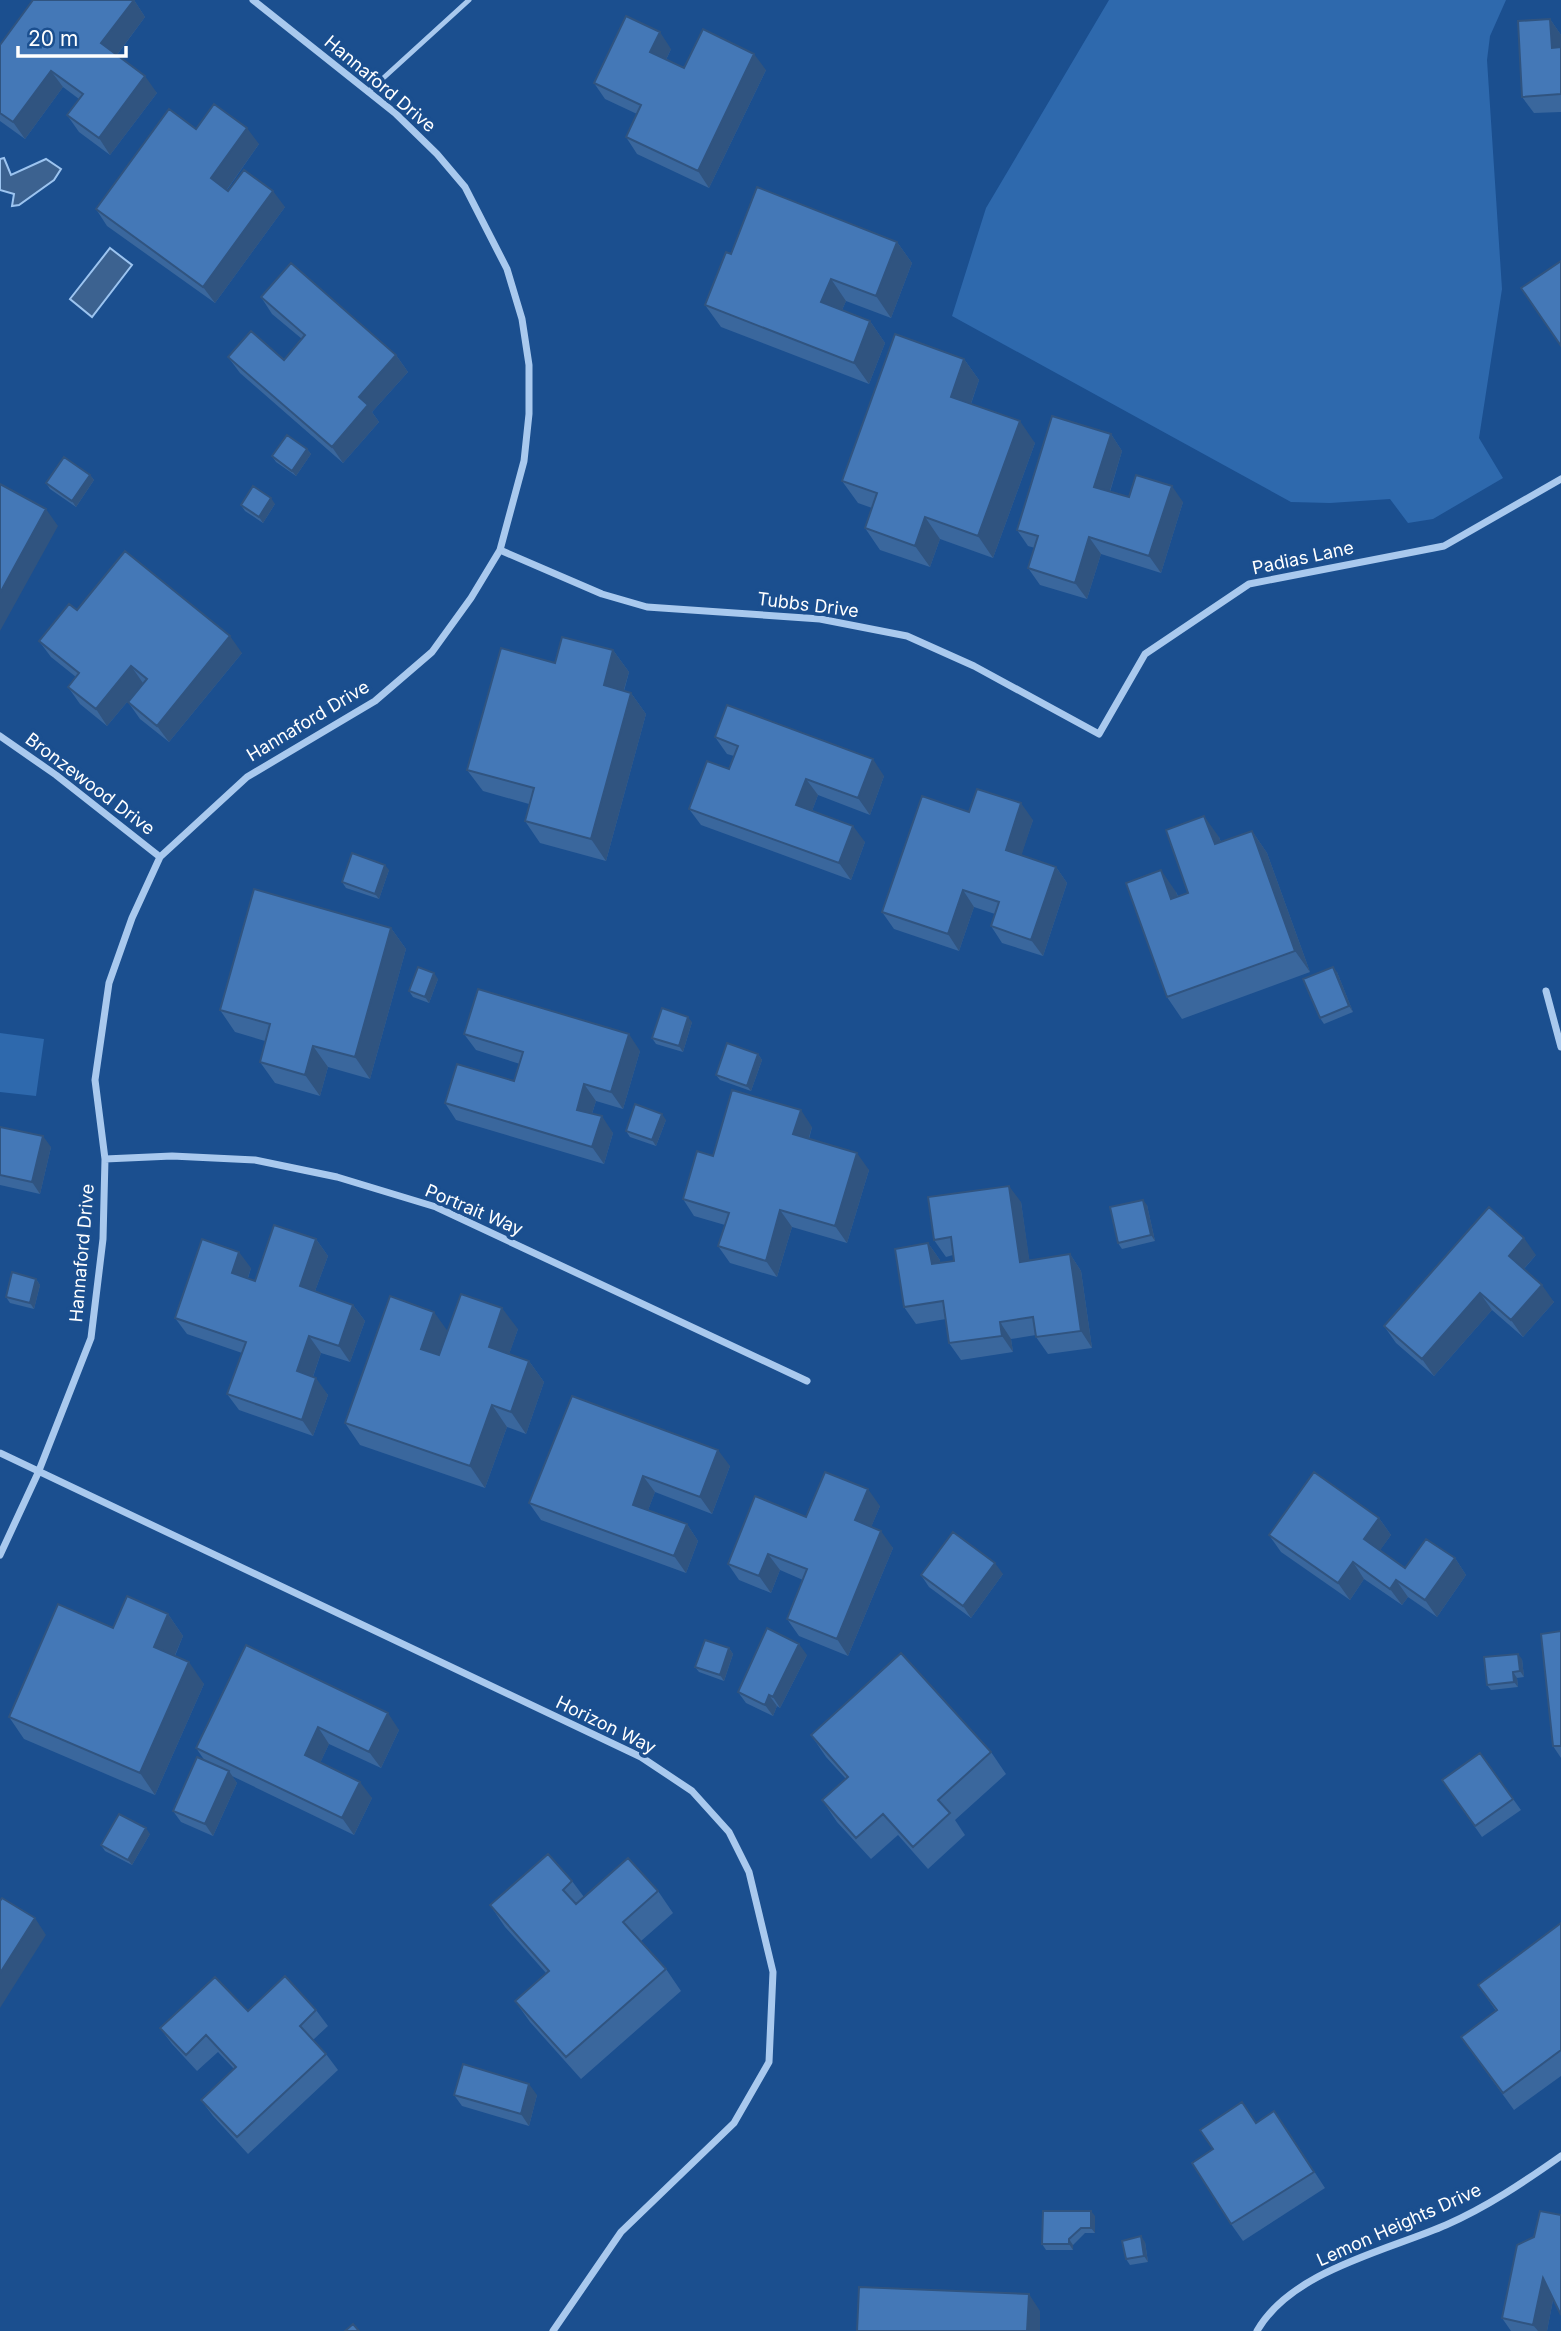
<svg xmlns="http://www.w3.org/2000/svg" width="1561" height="2331" font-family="Inter,sans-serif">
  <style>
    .green { fill: #2e69ad }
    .water { fill: #3c6290; stroke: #9cc4f0; stroke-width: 2 }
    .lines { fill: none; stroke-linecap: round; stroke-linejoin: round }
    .lane { stroke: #a9c9ee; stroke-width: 5 }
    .street { stroke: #a9c9ee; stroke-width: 7 }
    .wall { fill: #3a679d }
    .shaded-wall { fill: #305480 }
    .building { fill: #4478b7; stroke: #305480; stroke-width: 2 }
    .labels { text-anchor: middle; stroke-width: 7; stroke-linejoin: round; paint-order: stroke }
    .street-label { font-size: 18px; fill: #fff; stroke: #1b4f8f }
  </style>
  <rect width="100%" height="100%" fill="#1b4f8f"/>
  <path class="green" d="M1109,0H1506L1490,36L1487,60L1502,289L1479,438L1503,478L1433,519L1408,523L1390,499L1330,503L1291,502L952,316L986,208Z
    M0,1033L44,1039L36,1096L0,1092Z"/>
  <path class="water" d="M4,158L11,175L46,159L61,169L54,180L19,205L12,206L14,194L0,190V159Z
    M110,248L132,265L92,317L70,299Z"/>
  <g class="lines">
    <path class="lane" d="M368,92L469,0"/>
    <path class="street" d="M500,550L602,594L647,607L820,619L907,636L974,666L1099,734L1145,654L1249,584L1444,546L1561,479
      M0,736L56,775L160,857
      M1546,991L1561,1047
      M105,1159L172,1156L255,1160L337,1177L436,1207L807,1381
      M0,1453L641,1757L692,1791L729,1832L749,1872L773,1972L769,2062L734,2123L621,2232L553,2331
      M0,1555L38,1473L91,1338L103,1239L105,1159L95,1080L109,983L132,918L160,857L247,777L375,701L432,652L471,598L500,550L524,461L529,414V365L522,319L507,269L465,187L437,154L395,113L253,0
      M1257,2331C1291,2271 1386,2251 1446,2225C1487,2207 1524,2182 1561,2156"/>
  </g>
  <path class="wall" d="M134,0L145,17L117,55L157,93L110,155L79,132L67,115L79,99L63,87L25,139L0,121V45Z
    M1550,19L1561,35V112L1534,113L1522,97Z
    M671,49L666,60L684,68L766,70L709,188L637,154L626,137L637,114L605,99L594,83Z
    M196,129L259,144L227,190L285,207L215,303L107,226L96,209Z
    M897,242L912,263L891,318L846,301L842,310L870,321L885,343L869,384L721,327L705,305L731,254Z
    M261,297L396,355L408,372L372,412L379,422L343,463L240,373L228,357L284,360L302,339L272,314Z
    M964,359L979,380L971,404L1035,443L993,558L940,539L930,567L880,550L865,528L872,508L858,503L842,481Z
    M1111,434L1122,451L1110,492L1129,497L1183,502L1161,573L1101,554L1087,599L1040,585L1028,568L1035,548L1028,546L1017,530Z
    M307,449L311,454L296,476L276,462L272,456Z
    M90,475L94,480L76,507L50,489L46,483Z
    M275,504L263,523L245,511L241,505Z
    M39,641L242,653L169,742L140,719L128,702L143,683L107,726L80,704L68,687L76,677L51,657Z
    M613,650L629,672L624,691L631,693L646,714L606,861L540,843L525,821L529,804L483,791L467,770L555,663Z
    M715,737L884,776L870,815L818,795L812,811L865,842L851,880L701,825L689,809L729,769L734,756L727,754Z
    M969,812L1033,820L1021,855L1056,867L1067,883L1043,956L1002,943L991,926L995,914L974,907L959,951L894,929L882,912Z
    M1252,831L1267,853L1310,972L1182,1019L1167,997L1176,892L1178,896L1188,893L1219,837L1221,842Z
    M389,870L379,899L346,888L342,882Z
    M391,928L406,949L370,1079L328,1067L320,1096L275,1083L260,1062L265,1041L235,1032L220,1010Z
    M1337,972L1353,1012L1324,1024L1320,1018Z
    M438,979L429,1003L413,997L409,991Z
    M692,1022L683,1052L656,1044L652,1038Z
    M464,1034L640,1051L623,1109L596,1101L592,1114L613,1133L604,1164L456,1120L445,1103L514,1081L520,1064L476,1050Z
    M758,1054L762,1060L751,1091L720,1080L716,1075Z
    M666,1120L656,1146L630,1137L626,1131Z
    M0,1127L51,1147L40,1194L0,1185Z
    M812,1127L809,1139L869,1170L847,1243L792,1227L777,1277L730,1263L718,1246L725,1225L694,1216L683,1199L713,1156Z
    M1021,1202L1029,1260L1070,1254L1081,1271L1092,1348L1048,1354L1036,1337V1335L1011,1339L1013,1352L961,1360L949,1343L946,1319L916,1324L904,1307L928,1243L940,1260V1263L954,1261L953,1255L946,1257L934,1240Z
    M1147,1205L1155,1241L1122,1249L1118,1243Z
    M316,1239L328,1256L315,1291L353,1305L365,1321L350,1362L321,1353L313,1377L328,1395L313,1436L239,1410L227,1394L242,1353L187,1334L175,1318L251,1268L248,1278L255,1281Z
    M1536,1255L1524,1269L1554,1302L1523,1337L1492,1310L1434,1376L1396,1343L1384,1326Z
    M36,1279L40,1285L34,1309L10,1303L6,1297Z
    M518,1329L509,1354L529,1361L544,1382L526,1434L507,1427L485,1488L360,1445L345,1423L448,1331Z
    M572,1396L730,1466L712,1514L655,1492L648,1510L687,1524L698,1541L686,1573L541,1520L529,1503Z
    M880,1506L871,1527L893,1548L848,1656L799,1636L787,1619L803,1580L780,1570L771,1593L739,1580L728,1564L806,1517Z
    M1379,1518L1391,1535L1380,1550L1405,1568L1455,1558L1466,1575L1437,1617L1408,1597L1402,1605L1364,1579L1350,1600L1281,1552L1269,1535Z
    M1003,1574L971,1618L929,1587L921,1575Z
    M168,1614L183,1636L175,1656L204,1684L155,1795L24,1739L9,1717L113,1628Z
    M1561,1631V1758L1553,1746Z
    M246,1645L399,1730L381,1768L329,1744L320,1763L372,1798L354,1835L232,1776L237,1783L213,1836L181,1822L173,1811L205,1761L196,1748Z
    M729,1648L733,1654L724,1681L699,1672L695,1667Z
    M807,1655L780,1708L777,1706L773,1716L746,1703L738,1692Z
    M1522,1659L1524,1677L1517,1678L1518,1687L1491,1690L1487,1685Z
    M811,1735L991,1752L1006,1774L955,1820L965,1835L928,1869L898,1835L871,1859L837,1822L822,1800L846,1779L826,1757Z
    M1480,1753L1521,1810L1482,1837L1442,1780Z
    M150,1834L132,1865L105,1851L101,1845Z
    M572,1881L584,1897L658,1891L673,1913L641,1941L666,1969L681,1991L581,2079L530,2022L515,2001L546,1973L505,1927L490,1905Z
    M1561,1923V2076L1514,2110L1461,2037L1496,2011L1478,1985Z
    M316,2010L328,2026L313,2040L326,2054L338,2070L248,2154L213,2116L201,2100L234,2069L218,2052L197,2071L172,2044L160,2028L248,2011Z
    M454,2095H537L529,2126L462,2106Z
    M1256,2122L1286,2128L1325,2188L1243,2241L1231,2224Z
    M1095,2216V2233H1085L1073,2245V2250H1046L1042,2244Z
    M1145,2242L1148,2262L1130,2265L1126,2259Z
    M1553,2300L1547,2331H1511L1502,2318Z"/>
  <path class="shaded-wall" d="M134,0L145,17L113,60L101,43Z
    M1550,19L1561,35V61L1552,48Z
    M660,32L671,49L662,68L650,52Z
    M754,54L766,70L709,188L698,171Z
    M51,71L63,87L25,139L13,122Z
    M145,76L157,93L110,155L99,138Z
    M247,128L259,144L223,195L211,178Z
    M273,191L285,207L215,303L203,287Z
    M897,242L912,263L891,318L876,296Z
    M831,279L846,301L836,324L821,302Z
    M870,321L885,343L869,384L854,363Z
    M396,355L408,372L372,412L379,422L343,463L332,447L359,397Z
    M964,359L979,380L966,418L951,397Z
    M1020,421L1035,443L993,558L978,536Z
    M1111,434L1122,451L1106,504L1094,487Z
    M307,449L311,454L296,476L292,471Z
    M90,475L94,480L76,507L72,501Z
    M1172,486L1183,502L1161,573L1149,556Z
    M271,498L275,504L263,523L259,517Z
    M46,509L58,526L0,631V593Z
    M925,517L940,539L930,567L915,546Z
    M1089,537L1101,554L1087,599L1075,583Z
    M230,636L242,653L169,742L157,726Z
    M613,650L629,672L619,707L604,685Z
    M131,666L143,683L107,726L96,709Z
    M631,693L646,714L606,861L591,839Z
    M873,759L884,776L870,815L858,798Z
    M806,779L818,795L808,822L796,805Z
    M1021,803L1033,820L1018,866L1006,850Z
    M1204,816L1219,837L1230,866L1215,844Z
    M853,826L865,842L851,880L839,863Z
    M1252,831L1267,853L1310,972L1295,951Z
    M385,865L389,870L379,899L375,894Z
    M1056,867L1067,883L1043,956L1031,940Z
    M1161,870L1176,892L1186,920L1171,899Z
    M963,890L974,907L959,951L948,934Z
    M391,928L406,949L370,1079L355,1057Z
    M1333,967L1337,972L1353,1012L1349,1006Z
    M434,973L438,979L429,1003L425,997Z
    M688,1017L692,1022L683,1052L679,1046Z
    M629,1034L640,1051L623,1109L611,1092Z
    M313,1046L328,1067L320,1096L305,1075Z
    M758,1054L762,1060L751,1091L747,1086Z
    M584,1084L596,1101L588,1126L577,1110Z
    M801,1110L812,1127L805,1151L793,1134Z
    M662,1114L666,1120L656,1146L652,1140Z
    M602,1116L613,1133L604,1164L592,1147Z
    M43,1136L51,1147L40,1194L32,1182Z
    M857,1153L869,1170L847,1243L835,1226Z
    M1009,1186L1021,1202L1032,1278L1020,1262Z
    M1143,1200L1147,1205L1155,1241L1151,1235Z
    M780,1210L792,1227L777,1277L766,1261Z
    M1524,1238L1536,1255L1520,1273L1509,1256Z
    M316,1239L328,1256L311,1302L300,1286Z
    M928,1243L940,1260L943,1281L932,1264Z
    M239,1252L251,1268L244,1289L232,1273Z
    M1070,1254L1081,1271L1092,1348L1081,1331Z
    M36,1279L40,1285L34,1309L30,1303Z
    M1542,1285L1554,1302L1523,1337L1511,1320Z
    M1480,1293L1492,1310L1434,1376L1422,1359Z
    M353,1305L365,1321L350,1362L339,1346Z
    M502,1308L518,1329L504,1369L489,1347Z
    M434,1312L449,1333L436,1370L421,1349Z
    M1000,1322L1011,1339L1013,1352L1002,1336Z
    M309,1336L321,1353L309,1388L297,1371Z
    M529,1361L544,1382L526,1434L511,1412Z
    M316,1378L328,1395L313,1436L302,1420Z
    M492,1405L507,1427L485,1488L470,1466Z
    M718,1450L730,1466L712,1514L700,1497Z
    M643,1476L655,1492L644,1521L633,1505Z
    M868,1489L880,1506L867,1537L855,1520Z
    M1379,1518L1391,1535L1376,1556L1364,1539Z
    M687,1524L698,1541L686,1573L674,1556Z
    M881,1531L893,1548L848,1656L837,1639Z
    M768,1554L780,1570L771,1593L759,1576Z
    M1455,1558L1466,1575L1437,1617L1425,1600Z
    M1353,1562L1364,1579L1350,1600L1338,1583Z
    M995,1563L1003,1574L971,1618L963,1606Z
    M1396,1580L1408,1597L1402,1605L1390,1589Z
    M168,1614L183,1636L169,1669L154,1647Z
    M799,1644L807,1655L780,1708L773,1697Z
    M729,1648L733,1654L724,1681L720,1675Z
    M1518,1654L1522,1659L1524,1677L1520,1671Z
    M189,1662L204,1684L155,1795L140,1773Z
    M1513,1672L1517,1678L1518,1687L1514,1682Z
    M769,1695L777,1706L773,1716L765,1705Z
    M388,1713L399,1730L381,1768L369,1752Z
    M318,1727L329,1744L316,1772L305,1755Z
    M229,1771L237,1783L213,1836L205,1824Z
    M360,1782L372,1798L354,1835L342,1818Z
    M146,1828L150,1834L132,1865L128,1860Z
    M35,1918L46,1935L0,2008V1973Z
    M529,2084L537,2095L529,2126L521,2114Z
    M1091,2211L1095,2216V2233L1091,2228Z
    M1141,2236L1145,2242L1148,2262L1144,2256Z
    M1069,2239L1073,2245V2250L1069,2244Z
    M1543,2278L1554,2295L1547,2331H1538L1533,2325Z
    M1029,2294L1040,2311V2331H1027Z"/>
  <path class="building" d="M33,0H134L101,43L145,76L99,138L67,115L83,94L51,71L13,122L0,113V45Z
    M626,16L660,32L650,52L684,68L703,29L754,54L698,171L626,137L641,105L594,83Z
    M1550,19L1552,48L1561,47V94L1522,97L1518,21Z
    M214,104L247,128L211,178L228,191L244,170L273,191L203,287L96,209L169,109L196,129Z
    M757,187L897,242L876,296L831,279L821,302L870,321L854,363L705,305L726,252L731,254Z
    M1561,261V346L1521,288Z
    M291,263L396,355L359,397L368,405L332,447L228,357L251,331L284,360L305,335L261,297Z
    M895,334L964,359L951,397L1020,421L978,536L925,517L915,546L865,528L877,493L842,481Z
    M1052,416L1111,434L1094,487L1129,497L1136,475L1172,486L1149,556L1089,537L1075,583L1028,568L1038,536L1017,530Z
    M287,435L307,449L292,471L272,456Z
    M64,457L90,475L72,501L46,483Z
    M0,484L46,509L0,593Z
    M253,486L271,498L259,517L241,505Z
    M125,551L230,636L157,726L128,702L147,679L131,666L96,709L68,687L79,673L39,641L69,604L77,610Z
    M562,637L613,650L604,685L631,693L591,839L525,821L534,788L467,770L501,648L555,663Z
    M727,705L873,759L858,798L806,779L796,805L853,826L839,863L689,809L707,761L729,769L738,746L715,737Z
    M977,789L1021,803L1006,850L1056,867L1031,940L991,926L999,902L963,890L948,934L882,912L922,796L969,812Z
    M1204,816L1215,844L1252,831L1295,951L1167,997L1126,883L1161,870L1171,899L1188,893L1166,830Z
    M352,853L385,865L375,894L342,882Z
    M254,889L391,928L355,1057L313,1046L305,1075L260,1062L270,1024L220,1010Z
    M418,967L434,973L425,997L409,991Z
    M1333,967L1349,1006L1320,1018L1303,979Z
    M478,989L629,1034L611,1092L584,1084L577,1110L602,1116L592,1147L445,1103L457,1064L514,1081L523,1052L464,1034Z
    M662,1008L688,1017L679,1046L652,1038Z
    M727,1043L758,1054L747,1086L716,1075Z
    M732,1090L801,1110L793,1134L857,1153L835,1226L780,1210L766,1261L718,1246L729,1213L683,1199L697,1151L713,1156Z
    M635,1104L662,1114L652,1140L626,1131Z
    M0,1127L43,1136L32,1182L0,1175Z
    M1009,1186L1020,1262L1070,1254L1081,1331L1036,1337L1033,1317L1000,1322L1002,1336L949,1343L943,1301L904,1307L895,1249L928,1243L932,1264L954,1261L951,1237L934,1240L928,1197Z
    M1143,1200L1151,1235L1118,1243L1110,1207Z
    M1489,1207L1524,1238L1509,1256L1542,1285L1511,1320L1480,1293L1422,1359L1384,1326Z
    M274,1225L316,1239L300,1286L353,1305L339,1346L309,1336L297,1371L316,1378L302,1420L227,1394L246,1342L175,1318L202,1239L239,1252L232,1273L255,1281Z
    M12,1272L36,1279L30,1303L6,1297Z
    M461,1294L502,1308L489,1347L529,1361L511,1412L492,1405L470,1466L345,1423L390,1296L434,1312L421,1349L439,1355Z
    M572,1396L718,1450L700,1497L643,1476L633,1505L687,1524L674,1556L529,1503Z
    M825,1472L868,1489L855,1520L881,1531L837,1639L787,1619L807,1569L768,1554L759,1576L728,1564L755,1496L806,1517Z
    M1314,1472L1379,1518L1364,1539L1405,1568L1426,1539L1455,1558L1425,1600L1396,1580L1390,1589L1353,1562L1338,1583L1269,1535Z
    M953,1532L995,1563L963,1606L921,1575Z
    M127,1596L168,1614L154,1647L189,1662L140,1773L9,1717L58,1604L113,1628Z
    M767,1628L799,1644L773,1697L769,1695L765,1705L738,1692Z
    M1561,1631V1746H1553L1541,1634Z
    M705,1640L729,1648L720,1675L695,1667Z
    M246,1645L388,1713L369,1752L318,1727L305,1755L360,1782L342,1818L196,1748Z
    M901,1653L991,1752L938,1800L950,1813L913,1847L883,1814L856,1838L822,1800L848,1777L811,1735Z
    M1518,1654L1520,1671L1513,1672L1514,1682L1487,1685L1484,1657Z
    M1480,1753L1513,1799L1475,1826L1442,1780Z
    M197,1757L229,1771L205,1824L173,1811Z
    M119,1814L146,1828L128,1860L101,1845Z
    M548,1854L572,1881L563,1890L576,1904L628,1858L658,1891L623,1922L666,1969L566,2057L515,2001L549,1971L490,1905Z
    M2,1898L35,1918L0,1973V1901Z
    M1561,1923V2050L1503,2093L1461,2037L1497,2010L1478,1985Z
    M285,1976L316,2010L300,2026L326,2054L237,2137L201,2100L236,2067L206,2035L186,2055L160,2028L215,1977L248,2011Z
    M463,2064L529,2084L521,2114L454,2095Z
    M1242,2102L1256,2123L1274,2111L1314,2172L1231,2224L1192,2163L1213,2149L1200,2130Z
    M1043,2211H1091V2228H1081L1069,2239V2244H1042Z
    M1540,2211L1561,2215V2315L1543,2278L1533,2325L1502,2318L1517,2245L1534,2237Z
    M1141,2236L1144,2256L1126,2259L1122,2241Z
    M859,2287L1029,2294L1027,2331H857Z
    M353,2324L359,2331H345Z"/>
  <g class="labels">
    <g class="street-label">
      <text transform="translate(380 84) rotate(40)" y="6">Hannaford Drive</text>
      <text transform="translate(1303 558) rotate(-12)" y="6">Padias Lane</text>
      <text transform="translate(808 605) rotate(7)" y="6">Tubbs Drive</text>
      <text transform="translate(308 721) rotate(-31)" y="6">Hannaford Drive</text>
      <text transform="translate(90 784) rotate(37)" y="6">Bronzewood Drive</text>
      <text transform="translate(474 1210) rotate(23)" y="6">Portrait Way</text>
      <text transform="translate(82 1253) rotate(-85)" y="6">Hannaford Drive</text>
      <text transform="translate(606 1725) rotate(26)" y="6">Horizon Way</text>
      <text transform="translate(1399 2225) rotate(-24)" y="6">Lemon Heights Drive</text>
    </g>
  </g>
  <path d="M18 46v10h108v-10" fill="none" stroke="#ffffff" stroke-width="3.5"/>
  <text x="28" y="46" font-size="21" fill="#ffffff" stroke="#1b4f8f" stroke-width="5" paint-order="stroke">20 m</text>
</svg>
